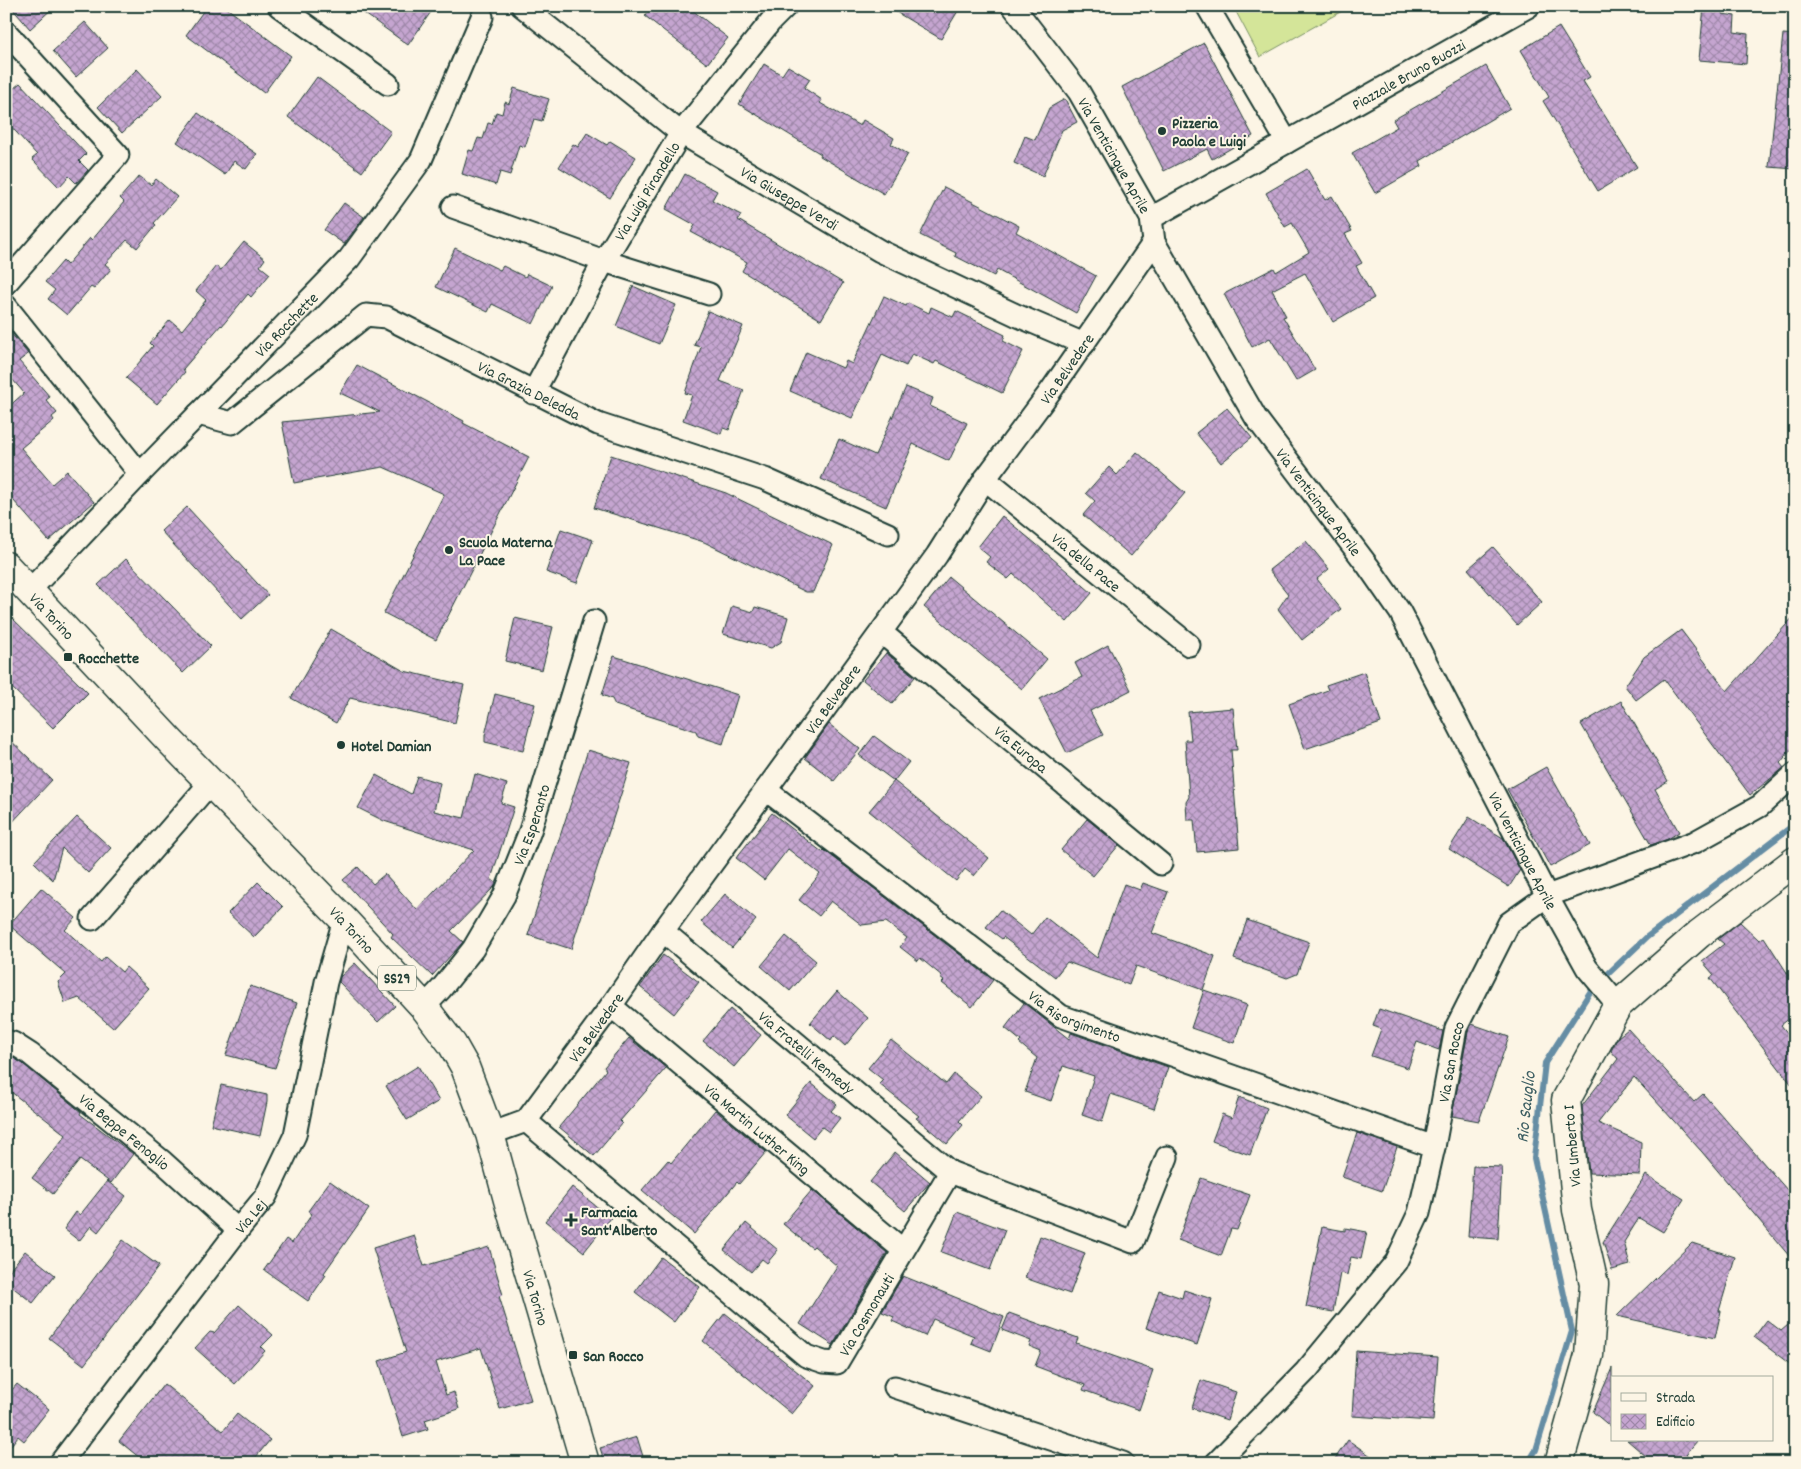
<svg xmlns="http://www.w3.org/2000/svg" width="1801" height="1469" font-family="Dekko,sans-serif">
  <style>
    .park { fill: #d4e599; stroke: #7a9166 }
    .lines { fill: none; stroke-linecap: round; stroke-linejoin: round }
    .stream { stroke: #658da4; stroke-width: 6 }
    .building { fill: url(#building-cross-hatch); stroke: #1f3d34 }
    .street-casing { stroke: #1f3d34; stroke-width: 25 }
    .secondary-casing { stroke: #1f3d34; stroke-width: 31 }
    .primary-casing { stroke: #1f3d34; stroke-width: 31 }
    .street { stroke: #fcf5e5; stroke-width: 21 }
    .secondary { stroke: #fcf5e5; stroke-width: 28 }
    .primary { stroke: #fcf5e5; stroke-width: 28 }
    .poi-dot { fill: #1f3d34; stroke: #fcf5e5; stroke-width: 2 }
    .labels { text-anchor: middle; stroke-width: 4; stroke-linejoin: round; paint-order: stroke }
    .shield { fill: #fcf5e5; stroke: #617469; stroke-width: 1 }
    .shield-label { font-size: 15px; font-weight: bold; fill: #1f3d34 }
    .street-label { font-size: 16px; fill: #1f3d34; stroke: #fcf5e5 }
    .poi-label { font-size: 16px; font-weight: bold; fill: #1f3d34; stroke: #fcf5e5; text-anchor: start }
    .water-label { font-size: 18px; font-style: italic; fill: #3c5e62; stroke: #fcf5e5 }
  </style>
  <defs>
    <pattern id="building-cross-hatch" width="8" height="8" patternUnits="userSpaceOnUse" patternTransform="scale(1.25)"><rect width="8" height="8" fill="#c5a5d0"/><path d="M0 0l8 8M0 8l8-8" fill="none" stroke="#9f88aa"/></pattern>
  </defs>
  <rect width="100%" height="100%" fill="#fcf5e5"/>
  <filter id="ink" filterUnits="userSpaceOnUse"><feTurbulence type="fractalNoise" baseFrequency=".02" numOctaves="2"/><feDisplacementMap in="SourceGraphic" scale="10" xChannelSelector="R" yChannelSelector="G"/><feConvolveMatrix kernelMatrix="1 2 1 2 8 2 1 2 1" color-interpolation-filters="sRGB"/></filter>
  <g filter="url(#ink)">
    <path class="park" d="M1233,6H1351L1260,57Z"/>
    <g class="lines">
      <path class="stream" d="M1528,1463L1536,1450L1572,1331L1534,1158L1545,1063L1592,989L1647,937L1795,824"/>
    </g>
    <path class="building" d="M10,6H55L30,29Z
      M207,6H224L291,56L264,93L186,35Z
      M354,6H435L408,45Z
      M653,6H687L728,38L707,64L645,16Z
      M886,6H961L941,39Z
      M1704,6H1724L1723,14L1735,16L1734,32L1748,34L1746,64L1699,60Z
      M85,22L108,48L76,77L53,51Z
      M1559,27L1590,77L1583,81L1637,167L1598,191L1543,101L1549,97L1521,50Z
      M1783,34L1795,35V169L1769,167Z
      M1204,43L1253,136L1212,159L1207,149L1164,171L1122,87Z
      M764,64L782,75L788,66L810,79L804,88L822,100L820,103L860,126L863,120L894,138L891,144L908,154L884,194L820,156L821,154L739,104Z
      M1486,66L1510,108L1420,161L1422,166L1375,193L1352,153L1397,127L1393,120Z
      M137,69L162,96L122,133L98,107Z
      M317,77L391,132L362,172L288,117Z
      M20,83L86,154L79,161L88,170L76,183L69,176L59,187L32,159L37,155L6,121V95Z
      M514,88L549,99L542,121L534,119L525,147L519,145L510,175L500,172L496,185L462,174L469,150L473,151L478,138L483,139L488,123L492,124L496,112L502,114L505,102L509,104Z
      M1065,99L1077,122L1062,130L1043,176L1014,163L1025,136L1035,140L1049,108Z
      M198,113L257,154L246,169L234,161L225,175L177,142Z
      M587,133L607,145L610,141L636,157L610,198L559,167L573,144L578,147Z
      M1307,169L1325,200L1332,196L1352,231L1345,234L1362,263L1356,266L1374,298L1333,322L1305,273L1272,290L1286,316L1283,317L1315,370L1296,381L1270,338L1252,347L1224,294L1274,268L1276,272L1309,252L1292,223L1285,227L1266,193Z
      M685,174L717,191L712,200L741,215L738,220L843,283L821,320L742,271L747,262L691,232L695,225L666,209Z
      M139,176L151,185L156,179L177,197L154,223L156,225L137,248L127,240L105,264L111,269L94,289L91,287L67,315L48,299L55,290L45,282L63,261L67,265L90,238L92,240L124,202L120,198Z
      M944,187L1019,226L1016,232L1096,276L1076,313L997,270L994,276L955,256L956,253L920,235Z
      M344,203L364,217L344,244L324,230Z
      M244,242L265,259L260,266L270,274L251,297L248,294L222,326L221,325L183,369L185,372L157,404L126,378L153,346L150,343L170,320L182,330L206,300L196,291L216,266L221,270Z
      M455,248L500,270L503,266L525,277L527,274L552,286L533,324L492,304L488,312L436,287Z
      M633,286L676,305L659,344L616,326Z
      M884,296L906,306L908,303L929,313L931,307L953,317L956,311L1005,335L1003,341L1023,351L1002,393L936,361L934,364L912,354L906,366L882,355L852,418L790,391L806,352L843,368L846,361L852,364Z
      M708,311L743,326L720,381L744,390L729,430L723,428L721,434L683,420L692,395L685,393L701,347L694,345Z
      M6,327L28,354L19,361L50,397L46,400L57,413L52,417L54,420L21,448L52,484L67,471L94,502L49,541L6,492V409L24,393L6,372Z
      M357,365L464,421L463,423L529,457L436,640L384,613L444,494L383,467L294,483L282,422L380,412L340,393Z
      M906,387L933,398L930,406L967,423L949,461L913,444L886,507L821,479L839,439L875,455Z
      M1227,408L1252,438L1221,463L1196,433Z
      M1137,452L1185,493L1131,556L1083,515L1095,501L1086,493L1109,467L1117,475Z
      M611,455L726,493L833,545L813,592H806L704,542L594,508Z
      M187,507L268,595L242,619L161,531Z
      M1002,516L1036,544L1092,593L1067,622L1013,574L1008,579L986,562L990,557L978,547Z
      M561,529L593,540L577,583L546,572Z
      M1306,541L1329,569L1317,579L1341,609L1302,640L1278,609L1288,594L1269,570Z
      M1493,547L1542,602L1517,625L1468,569Z
      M126,559L211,646L183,673L98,585Z
      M949,577L1047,659L1022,689L924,607Z
      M732,606L753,612L755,607L788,617L781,642L771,648L723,634Z
      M6,612L88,693L53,728L6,682Z
      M1795,615V745L1780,763L1784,768L1750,795L1664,679L1636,700L1625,686L1644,657L1681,630L1727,691Z
      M515,618L553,627L542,670L505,661Z
      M331,629L404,671L464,685L455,723L350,698L336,723L291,698Z
      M1108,645L1131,690L1090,711L1103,735L1067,753L1039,699L1082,677L1075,663Z
      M886,653L915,677L892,704L863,680Z
      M614,656L738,695L723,744L698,736L696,731L615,705L612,699L602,695Z
      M1364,672L1381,723L1305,749L1289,704L1328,690L1326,685Z
      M495,694L535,704L523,751L485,742V735Z
      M1621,701L1668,781L1655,789L1679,832L1668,839L1651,845L1581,724Z
      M1233,708L1237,750H1231L1239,848L1197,852L1194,820H1187L1186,802L1189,797L1185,740H1191L1188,712Z
      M829,724L860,749L834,781L805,758Z
      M6,736L52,780L6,829Z
      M874,736L909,762L894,781L859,755Z
      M588,750L631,763L571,949L528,935Z
      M1546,767L1590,845L1550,867L1507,789Z
      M475,774L507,784L501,803L514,807L491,879L496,883L495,886L451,931L463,942L432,976L391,937L393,934L343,880L358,867L373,884L385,874L417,910L474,850L384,821L358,808L376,775L411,794L417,776L440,783L434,811L464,818Z
      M894,781L989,858L974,876L965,869L956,881L869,811Z
      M772,813L822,852L824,850L993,980L972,1007L942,983L944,981L940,978L942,976L920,958L918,961L900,947L907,938L886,922L862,925L831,901L819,916L799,900L820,874L788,849L764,880L736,858Z
      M77,817L111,848L88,873L62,848L53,880L34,862Z
      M1469,817L1503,838L1520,870L1509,887L1449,849Z
      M1087,819L1119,845L1093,876L1061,850Z
      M258,882L283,907L254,937L228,913Z
      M1143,883L1168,892L1152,933L1215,956L1203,990L1136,966L1129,985L1067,962L1055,977L1003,937L1002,939L986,927L1000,910L1031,935L1045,917L1097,958L1124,884L1140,890Z
      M41,888L76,918L65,930L101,962L105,957L122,972L126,967L149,988L113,1028L79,998L65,1003L58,982L66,974L9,925Z
      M725,894L756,920L732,948L701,922Z
      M1247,920L1309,942L1297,974L1287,978L1234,959Z
      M1740,922L1759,940L1764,937L1795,985V1014L1781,1025L1795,1043V1089L1710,978L1714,975L1702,961L1724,944L1718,939Z
      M786,936L816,961L790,991L761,966Z
      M663,955L699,982L674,1014L640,987Z
      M355,963L395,1006L378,1022L339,982L340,977Z
      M250,986L297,1003L275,1068L226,1055Z
      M1204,990L1247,1005L1234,1043L1191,1028Z
      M837,991L868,1018L845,1046L834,1036L831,1041L810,1023Z
      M1024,1003L1069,1039L1071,1033L1168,1067L1154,1109L1111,1094L1102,1122L1082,1115L1094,1076L1063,1066L1051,1101L1025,1092L1037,1058L1019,1043L1021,1041L1005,1028Z
      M730,1009L761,1035L734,1067L703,1041Z
      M1379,1009L1443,1031L1439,1050L1417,1042L1408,1068L1371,1056L1381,1029L1373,1026Z
      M1472,1024L1509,1037L1479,1121L1452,1116L1468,1032Z
      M1628,1029L1694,1102L1703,1094L1795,1199V1263L1702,1152L1634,1077L1598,1123L1641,1142L1640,1175L1589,1173L1582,1106L1618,1059L1611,1051L1618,1037Z
      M629,1038L666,1068L620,1121L622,1123L594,1156L559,1127L606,1070L604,1067Z
      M891,1040L946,1084L954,1074L981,1096L959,1121L963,1125L947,1144L916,1118L919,1116L879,1084L883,1080L868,1068Z
      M6,1054L22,1063L81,1112L80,1114L133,1154L111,1183L80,1160L53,1194L32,1178L66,1135L6,1088Z
      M418,1066L439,1101L407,1120L386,1086Z
      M811,1083L837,1104L831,1111L840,1118L829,1132L822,1127L813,1138L785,1115Z
      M221,1085L267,1095V1102L260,1136L211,1125Z
      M1239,1097L1267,1108L1250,1155L1212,1141L1222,1114L1232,1118Z
      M715,1110L766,1152L739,1184L737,1182L694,1234L642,1190L668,1160L671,1163Z
      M1357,1133L1397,1147L1382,1191L1342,1177Z
      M895,1152L930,1182L905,1211L870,1182Z
      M1473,1166L1502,1167L1498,1239L1468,1237Z
      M1646,1175L1684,1199L1663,1232L1639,1218L1624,1242L1630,1265L1612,1270L1603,1242Z
      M1201,1178L1250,1195L1237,1230L1231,1229L1221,1256L1178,1240Z
      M107,1181L126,1196L98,1232L91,1226L79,1241L64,1229L76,1212L80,1215Z
      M330,1181L369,1209L324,1273L326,1275L308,1301L264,1270L286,1239L292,1243L312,1214L308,1211Z
      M572,1187L611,1218L584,1252L545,1221Z
      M812,1190L887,1253L833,1345L800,1324L837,1266L814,1246L812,1248L783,1224Z
      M957,1212L1005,1230L990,1270L941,1252Z
      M746,1223L778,1250L767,1263L762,1259L751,1272L724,1250Z
      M1322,1227L1345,1231V1228L1367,1232L1361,1259L1351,1257L1347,1275L1340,1273L1333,1312L1306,1307Z
      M414,1235L424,1266L489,1247L503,1295L499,1296L531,1400L500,1409L481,1348L436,1362L446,1395L454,1392L459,1409L425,1420L428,1429L403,1437L379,1361L406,1352L373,1248Z
      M1040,1236L1085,1253L1070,1294L1025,1278Z
      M123,1240L159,1266L84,1365L49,1338Z
      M1692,1243L1735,1257L1719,1311H1721L1715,1338L1617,1316Z
      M25,1251L55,1275L33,1303L6,1282V1275Z
      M661,1257L700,1287L674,1322L635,1292Z
      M903,1276L1004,1317L991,1351L971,1343L974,1336L933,1319L925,1336L892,1321L894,1317L882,1312Z
      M1159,1290L1182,1298L1184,1290L1212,1299L1197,1345L1146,1328Z
      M239,1305L273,1335L261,1347L265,1351L235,1384L195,1348L210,1332L214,1333Z
      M725,1313L815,1386L792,1414L703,1341Z
      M1009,1313L1078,1338L1076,1343L1153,1370L1139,1410L1083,1390L1085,1385L1035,1366L1041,1351L1029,1346L1031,1341L1002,1330Z
      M1795,1319V1368L1754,1337L1767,1320L1781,1331Z
      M1356,1351L1438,1357L1433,1421L1352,1416Z
      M1612,1368V1428L1593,1412Z
      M1201,1380L1236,1392L1227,1420L1192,1408Z
      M17,1384L49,1409L24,1441L18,1436L6,1452V1397Z
      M164,1384L223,1431L237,1414L270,1440L251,1463H146L119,1441Z
      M637,1437L645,1463H605L600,1448Z
      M1348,1440L1381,1463H1332Z
      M1627,1440H1698L1686,1454L1697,1463H1654Z"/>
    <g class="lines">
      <g class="street-casing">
        <g id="street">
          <path d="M279,6L388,84"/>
          <path id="s1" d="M522,6L681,133L880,251L1016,315L1084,344"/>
          <path id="s2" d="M1013,6L1079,92L1151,218L1154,242L1256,418L1368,566L1400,612L1547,896L1587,968L1618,1005"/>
          <path d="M6,32L118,155L6,283"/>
          <path id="s3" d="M1287,142L1529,6"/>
          <path d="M453,207L604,261L709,294"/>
          <path d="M1151,218L1287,142L1207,6"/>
          <path d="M6,306L140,474"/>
          <path id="s4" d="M533,393L604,261L681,133L771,21L786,6"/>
          <path id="s5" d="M198,414L232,423L366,315L386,317L598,424L765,479L888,534"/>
          <path id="s6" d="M985,479L1189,645"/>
          <path id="s7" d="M30,590L140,474L349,259L421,160L482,17"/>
          <path id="s8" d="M882,633L1161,864"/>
          <path id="s9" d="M766,790L1061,1016L1434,1147"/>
          <path d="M92,919L211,782"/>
          <path id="s10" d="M663,931L950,1172"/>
          <path id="s11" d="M611,1006L903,1250"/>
          <path id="s12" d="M424,1007L441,989L473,949L504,896L530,831L594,621"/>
          <path id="s13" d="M6,1041L13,1043L30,1054L163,1162L238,1230"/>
          <path id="s14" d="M526,1121L806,1356L824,1362L837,1363L950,1172L1133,1242L1167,1157"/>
          <path id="s15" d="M490,1134L526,1121L611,1006L663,931L937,555L985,479L1052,389L1154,242"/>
          <path d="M895,1387L1123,1463"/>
          <path id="s16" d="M60,1463L238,1230L266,1196L295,1135L326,982L344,920"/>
          <path id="s17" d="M1216,1463L1306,1371L1396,1262L1419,1213L1434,1147L1456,1028L1509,923L1547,896L1695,842L1760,806L1795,774"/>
        </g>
      </g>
      <g class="secondary-casing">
        <path id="secondary" d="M1559,1463L1589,1355L1594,1284L1577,1210L1566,1100L1618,1005L1699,934L1795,861"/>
      </g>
      <g class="primary-casing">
        <g id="primary">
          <path id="s18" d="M6,566L170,741L344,920L424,1007L452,1044L465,1067L490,1134L508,1200L585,1463"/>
        </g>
      </g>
      <use href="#street" class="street"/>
      <use href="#secondary" class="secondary"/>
      <use href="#primary" class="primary"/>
    </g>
  </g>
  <g class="poi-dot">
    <circle cx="1162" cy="131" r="5"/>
    <circle cx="449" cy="550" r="5"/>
    <rect x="63" y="652" width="10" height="10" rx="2.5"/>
    <circle cx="341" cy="745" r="5"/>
    <path d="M568.5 1212.5h5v5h5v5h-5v5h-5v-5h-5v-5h5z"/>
    <rect x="568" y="1350" width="10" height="10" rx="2.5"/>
  </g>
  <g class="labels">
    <rect class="shield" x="378" y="965.5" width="38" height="25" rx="4"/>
    <g class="shield-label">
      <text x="397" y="983">SS29</text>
    </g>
    <g class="street-label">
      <text dy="6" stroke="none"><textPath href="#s3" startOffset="139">Piazzale Bruno Buozzi</textPath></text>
      <text dy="6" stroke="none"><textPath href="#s2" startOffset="181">Via Venticinque Aprile</textPath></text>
      <text dy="6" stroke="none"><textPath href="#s4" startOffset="232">Via Luigi Pirandello</textPath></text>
      <text dy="6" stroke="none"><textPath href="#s1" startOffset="330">Via Giuseppe Verdi</textPath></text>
      <text dy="6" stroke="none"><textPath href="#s7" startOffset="369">Via Rocchette</textPath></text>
      <text dy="6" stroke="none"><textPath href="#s15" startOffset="965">Via Belvedere</textPath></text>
      <text dy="6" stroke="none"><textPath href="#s5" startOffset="388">Via Grazia Deledda</textPath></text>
      <text dy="6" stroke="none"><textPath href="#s2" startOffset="586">Via Venticinque Aprile</textPath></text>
      <text dy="6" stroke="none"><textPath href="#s6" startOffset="131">Via della Pace</textPath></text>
      <text dy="6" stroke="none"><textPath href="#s18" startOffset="68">Via Torino</textPath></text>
      <text dy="6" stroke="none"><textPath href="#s15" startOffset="560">Via Belvedere</textPath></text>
      <text dy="6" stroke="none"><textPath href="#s8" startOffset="181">Via Europa</textPath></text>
      <text dy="6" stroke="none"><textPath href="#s12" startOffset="214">Via Esperanto</textPath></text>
      <text dy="6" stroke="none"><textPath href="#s2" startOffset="991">Via Venticinque Aprile</textPath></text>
      <text dy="6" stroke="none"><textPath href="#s18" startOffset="502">Via Torino</textPath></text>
      <text dy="6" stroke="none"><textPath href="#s9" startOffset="384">Via Risorgimento</textPath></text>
      <text dy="6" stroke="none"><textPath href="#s15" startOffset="155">Via Belvedere</textPath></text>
      <text dy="6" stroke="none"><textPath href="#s10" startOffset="188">Via Fratelli Kennedy</textPath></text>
      <text dy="6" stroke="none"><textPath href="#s17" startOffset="479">Via San Rocco</textPath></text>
      <text dy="6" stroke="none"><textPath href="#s11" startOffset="191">Via Martin Luther King</textPath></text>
      <text dy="6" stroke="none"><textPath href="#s13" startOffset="150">Via Beppe Fenoglio</textPath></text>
      <text transform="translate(1571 1146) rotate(-95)" y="6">Via Umberto I</text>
      <text dy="6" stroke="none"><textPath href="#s16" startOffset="312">Via Lej</textPath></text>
      <text dy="6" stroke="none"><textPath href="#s18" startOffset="922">Via Torino</textPath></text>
      <text dy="6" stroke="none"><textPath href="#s14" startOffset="454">Via Cosmonauti</textPath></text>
    </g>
    <g class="poi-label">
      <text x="1172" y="128">Pizzeria<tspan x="1172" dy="18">Paola e Luigi</tspan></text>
      <text x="459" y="547">Scuola Materna<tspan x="459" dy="18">La Pace</tspan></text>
      <text x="78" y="663">Rocchette</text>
      <text x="351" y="751">Hotel Damian</text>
      <text x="581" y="1217">Farmacia<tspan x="581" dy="18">Sant'Alberto</tspan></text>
      <text x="583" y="1361">San Rocco</text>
    </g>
    <g class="water-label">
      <text transform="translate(1525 1107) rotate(-84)" y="6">Rio Sauglio</text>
    </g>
  </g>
  <rect width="1801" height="1469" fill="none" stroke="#fcf5e5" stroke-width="25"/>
  <rect x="12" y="12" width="1776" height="1444" fill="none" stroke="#1f3d34" stroke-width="2" filter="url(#ink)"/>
  <rect x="1611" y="1376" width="162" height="65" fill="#fcf5e5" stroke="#a4ab9e"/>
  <rect x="1621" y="1393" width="25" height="8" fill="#fcf5e5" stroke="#a4ab9e"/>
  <text x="1656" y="1402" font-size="15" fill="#1f3d34">Strada</text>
  <rect x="1621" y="1414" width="25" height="15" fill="url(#building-cross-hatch)" stroke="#a4ab9e"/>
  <text x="1656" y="1426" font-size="15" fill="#1f3d34">Edificio</text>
</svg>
